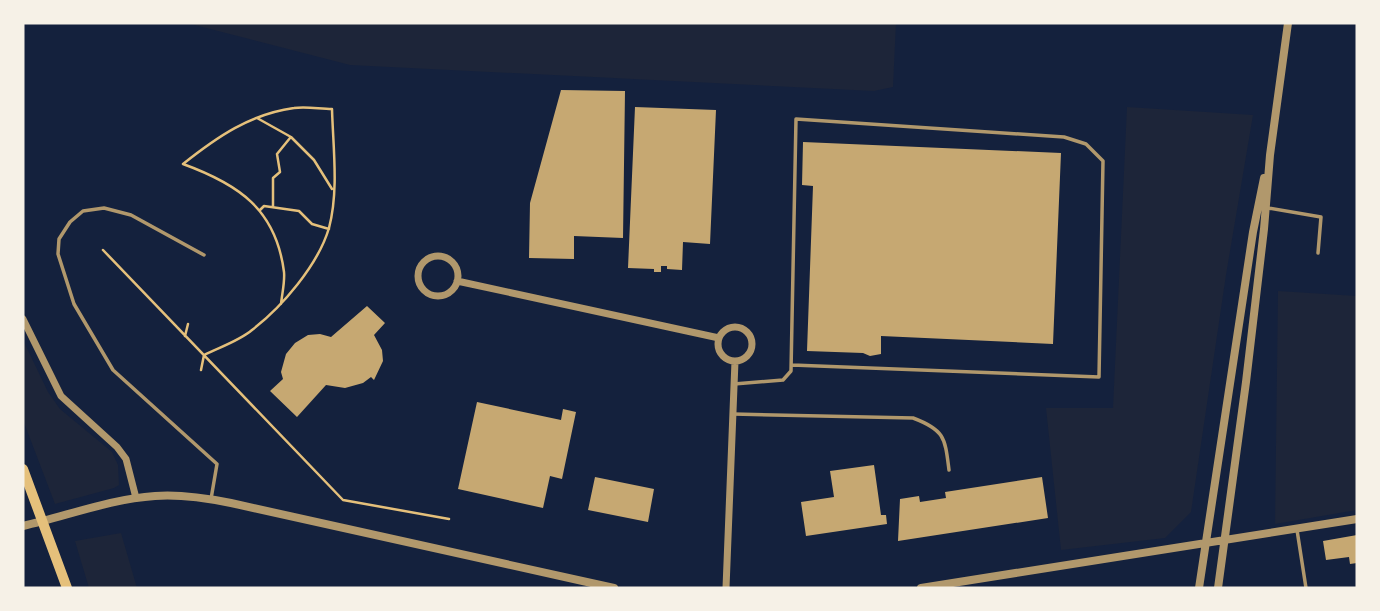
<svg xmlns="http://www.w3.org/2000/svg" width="1380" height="611" font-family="Signika,sans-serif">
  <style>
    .green { fill: #1d2539 }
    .building { fill: #c6a872 }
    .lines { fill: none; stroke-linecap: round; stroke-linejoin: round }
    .path { stroke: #e5c07b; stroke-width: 2.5 }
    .service { stroke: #b1986c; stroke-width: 3.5 }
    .minor { stroke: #b1986c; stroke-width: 7 }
    .tertiary { stroke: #b1986c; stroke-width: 8 }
    .trunk { stroke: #e5c07b; stroke-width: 10 }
  </style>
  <rect width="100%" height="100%" fill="#14213d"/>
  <path class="green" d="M187,23H896L893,87L874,91L350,65Z
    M1127,107L1253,115L1226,275L1191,512L1165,538L1061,550L1046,408H1113Z
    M1278,291L1357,296V510L1275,524Z
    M23,340L48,392L60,409L112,452L118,465L119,485L114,488L55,504L23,420Z
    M121,533L137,588H89L75,541Z"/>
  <path class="building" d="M561,90L625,91L623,238L574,236V259L529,258L530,203Z
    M635,107L716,110L710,244L683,242L682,270L667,269V266H661V272H654V269L628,268Z
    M803,142L1061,153L1053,344L881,336V354L870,356L863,353L807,351L813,186L802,185Z
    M367,306L385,323L374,335L382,350L383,361L374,380L371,377L363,383L345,388L326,385L297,417L270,391L283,379L281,372L286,354L295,343L308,335L320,334L331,337Z
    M477,402L561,420L563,409L576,412L562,479L550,476L543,508L458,489Z
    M874,465L881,515H886L887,524L806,536L801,502L834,497L830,471Z
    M595,477L654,489L648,522L588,510Z
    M1042,477L1048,518L898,541L900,499L919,496L920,502L946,498L945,492Z
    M1357,535V563L1350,564L1349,557L1326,560L1323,541Z"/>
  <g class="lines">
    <path class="path" d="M257,118L291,137L314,160L332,189
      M273,207V178L280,172L277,154L290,138
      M260,210L264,206L299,211L312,224L329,229
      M103,250L343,500L449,519
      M185,336L188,324
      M201,370L204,355C220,347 239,341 252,330C282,307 318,265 329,228C339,190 333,147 332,109C320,109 306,106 294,108C250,114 217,137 183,164C238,184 276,209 284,272C285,282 282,294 281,304"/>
    <path class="service" d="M1268,208L1321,217L1318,253
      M204,255L131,215L104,208L83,211L70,222L59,239L58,254L74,304L113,370L217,464L211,499
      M734,384L783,380L791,371L796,119L1064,137L1086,144L1103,161L1099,377L792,365
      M733,414L913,418C945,430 945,438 949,470
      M1297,530L1306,588"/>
    <path class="minor" d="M418 276a20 20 0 1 1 40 0a20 20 0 1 1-40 0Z
      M457,281L719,338
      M23,319L61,396L117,447L126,459L136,498
      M718 344a17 17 0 1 1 34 0a17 17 0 1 1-34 0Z
      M726,588L735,361"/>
    <path class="tertiary" d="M23,526C67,516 110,499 155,496C180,494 206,498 231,503L614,588
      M921,588L1357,519
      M1199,588L1253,232L1264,178
      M1218,588L1246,382L1264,229L1270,155L1288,23"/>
    <path class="trunk" d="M23,469L67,588"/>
  </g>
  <rect width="1380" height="611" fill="none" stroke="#f6f1e7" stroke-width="49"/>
</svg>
